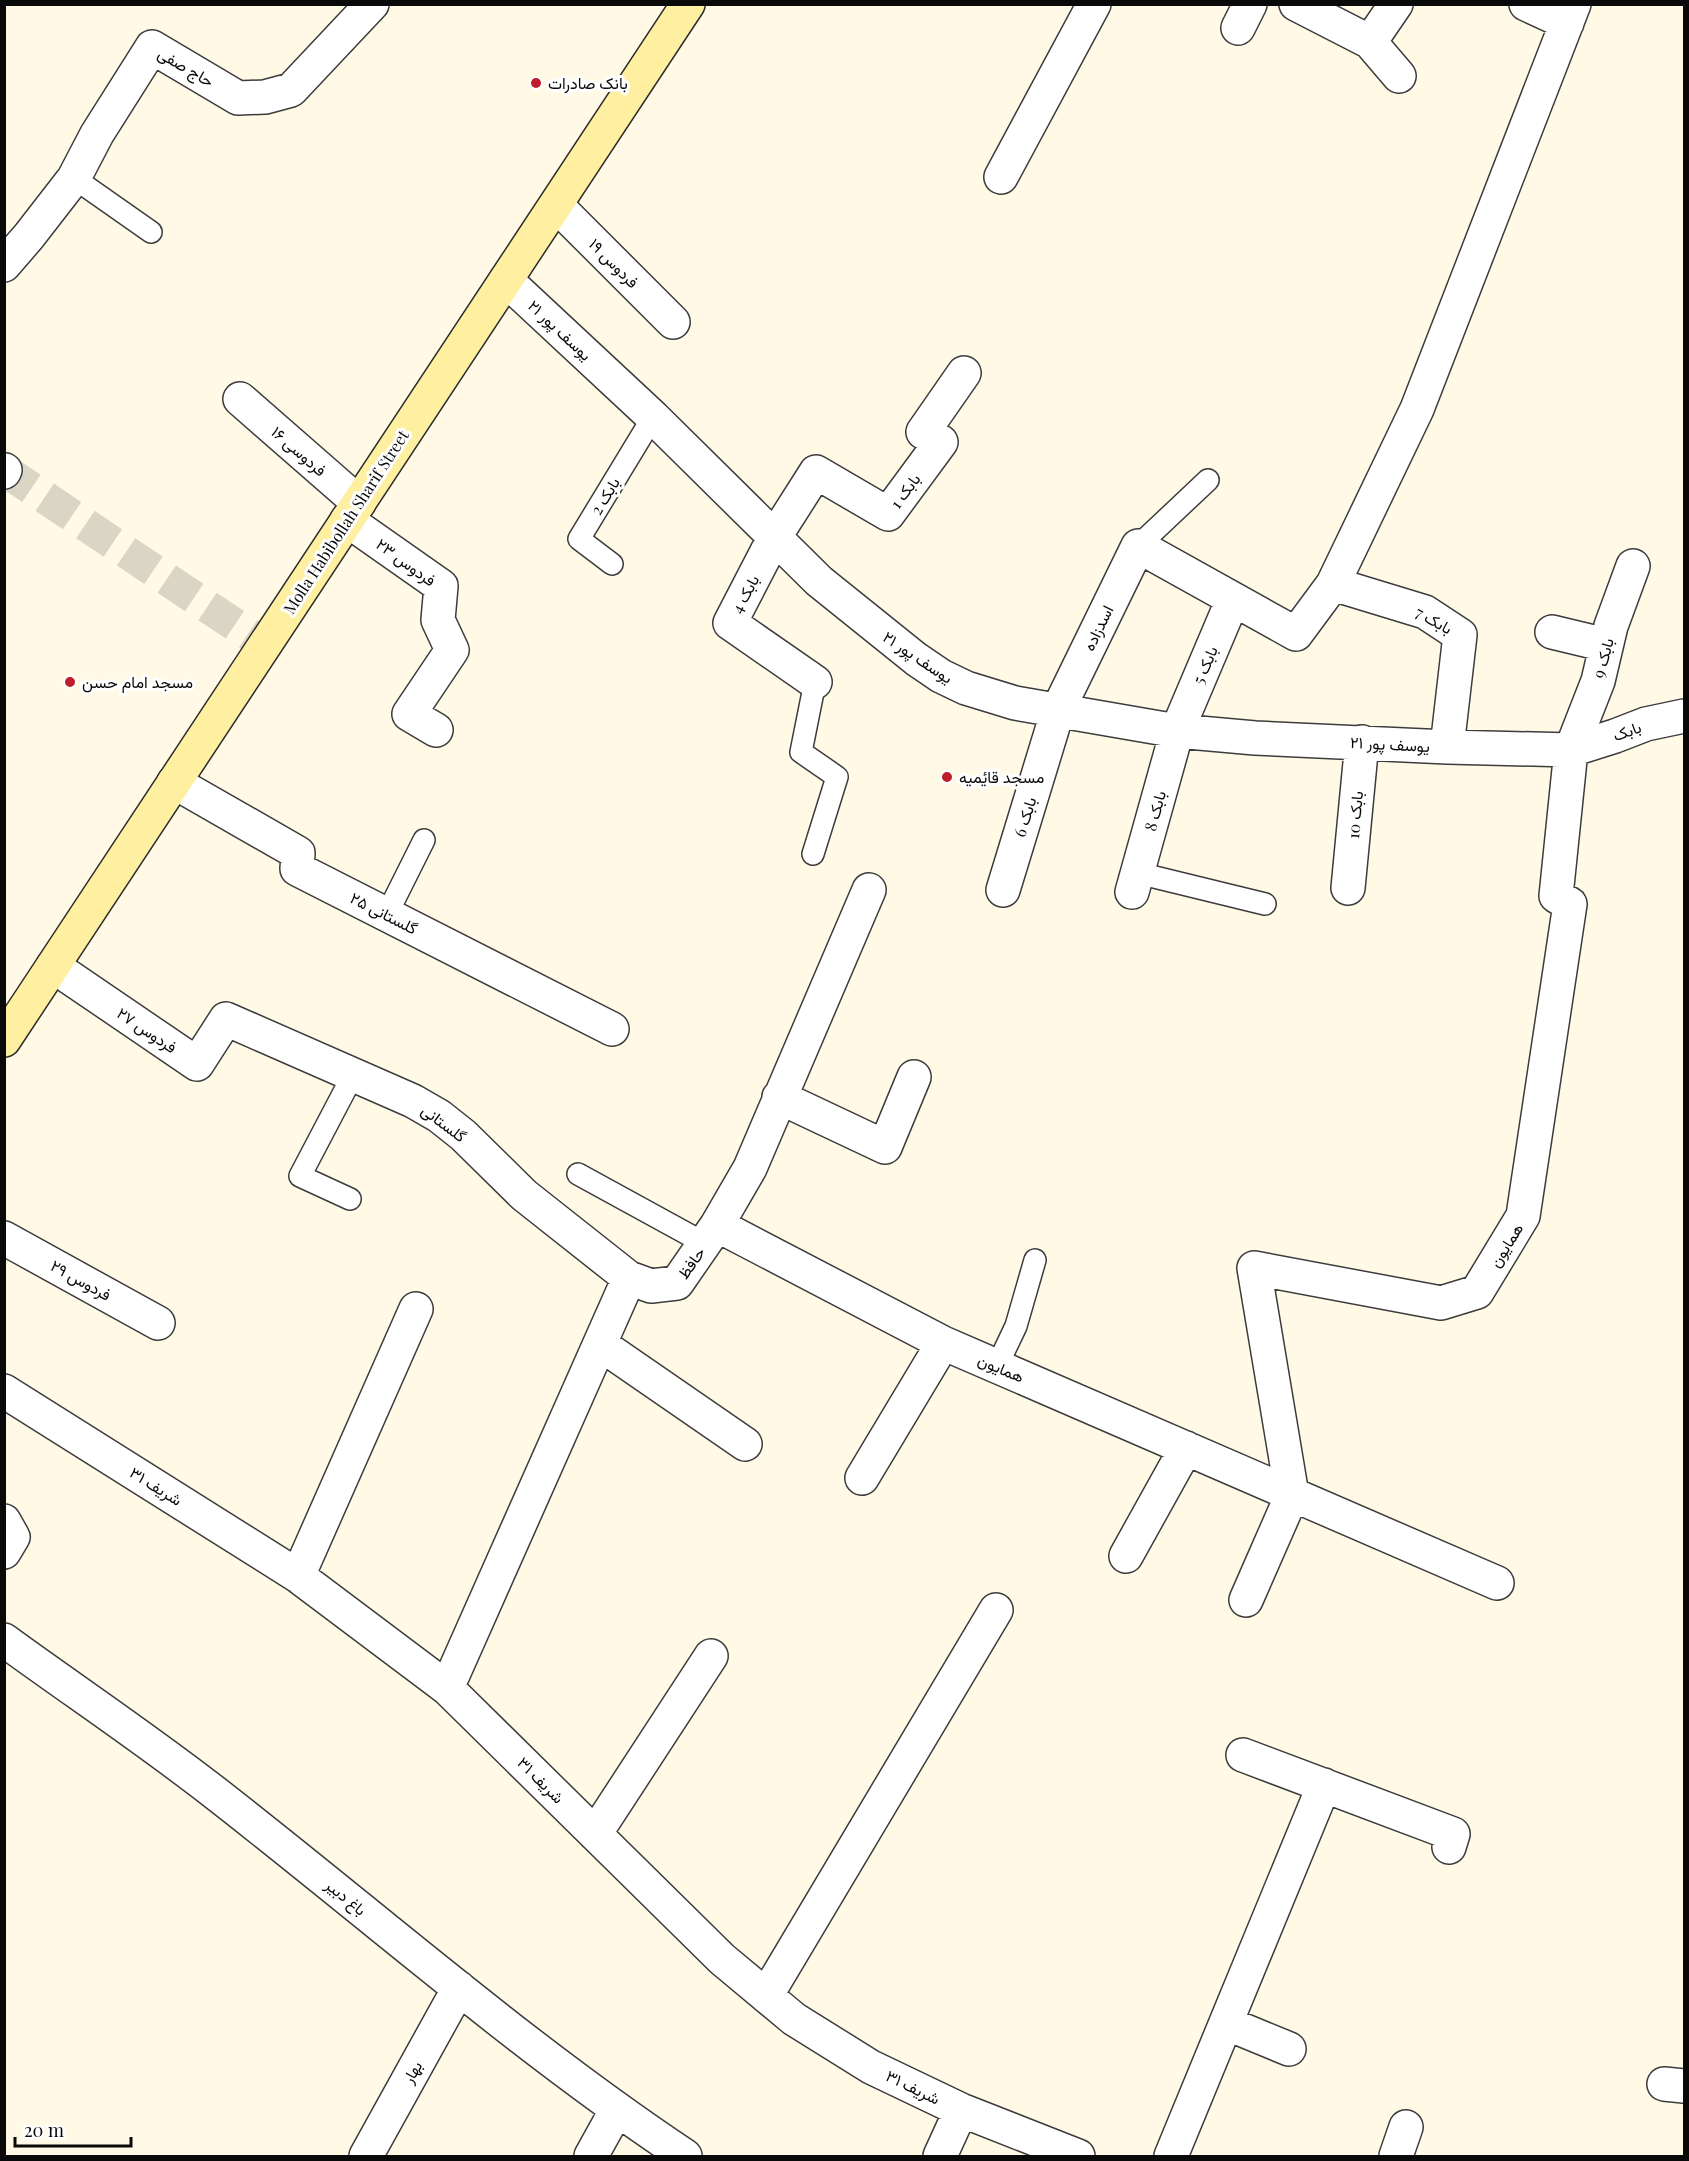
<svg xmlns="http://www.w3.org/2000/svg" width="1689" height="2161" font-family="'Playfair Display',Vazirmatn,serif">
  <style>
    .lines { fill: none; stroke-linecap: round; stroke-linejoin: round }
    .street-tunnel { stroke: #dad5c5; stroke-width: 33; stroke-dasharray: 33 16; stroke-linecap: butt }
    .lane-casing { stroke: #3c3c3c; stroke-width: 24 }
    .street-casing { stroke: #3c3c3c; stroke-width: 36 }
    .secondary-casing { stroke: #2b2b2b; stroke-width: 36 }
    .lane { stroke: #fff; stroke-width: 21 }
    .street { stroke: #fff; stroke-width: 33 }
    .secondary { stroke: #fff0a1; stroke-width: 33 }
    .poi-dot { fill: #bf1c2c; stroke: #fff; stroke-width: 2 }
    .labels { text-anchor: middle; stroke-width: 6; stroke-linejoin: round; paint-order: stroke }
    .street-label { font-size: 16px; fill: #090909; stroke: #fff }
    .poi-label { font-size: 16px; fill: #090909; stroke: #fff; text-anchor: start }
  </style>
  <rect width="100%" height="100%" fill="#fff9e6"/>
  <g class="lines">
    <path class="street-tunnel" d="M4,470L265,645"/>
    <g class="lane-casing">
      <path id="lane" d="M74,178L151,232
        M1138,546L1208,480
        M612,564L579,539L653,417
        M813,854L837,777L801,752L815,682
        M1138,873L1265,904
        M387,914L424,840
        M578,1174L704,1243
        M350,1199L300,1176L353,1075
        M997,1366L1016,1326L1035,1260"/>
    </g>
    <g class="street-casing">
      <path id="street" d="M1296,4L1370,42L1399,76
        M1526,4L1567,23
        M1238,28L1250,4
        M1370,42L1396,4
        M1001,177L1094,4
        M556,205L673,322
        M4,265L29,236L74,178L97,134L152,47L238,98L265,97L291,90L372,4
        M506,280L653,417L819,581L916,659L941,676L966,688L1015,703L1177,731L1255,738L1447,747L1571,750L1615,736L1646,724L1684,716
        M240,399L359,503
        M4,472L5,470
        M347,520L441,586L438,620L452,650L409,714L436,730
        M1333,584L1425,612L1460,635L1447,747
        M1552,632L1606,645
        M815,682L730,623L774,538L816,472L888,514L941,442L923,432L964,373
        M174,782L298,853L297,869L612,1029
        M1348,888L1362,742
        M1003,890L1058,710L1138,546L1296,634L1333,584L1417,409L1574,4
        M1132,892L1177,731L1233,599
        M53,966L197,1064L226,1019L413,1101L439,1116L463,1135L524,1195L629,1278L651,1286L677,1283L717,1225L750,1168L869,890
        M779,1097L885,1147L914,1077
        M717,1225L943,1343L1497,1583
        M4,1238L158,1323
        M600,1344L745,1444
        M4,1391L298,1576L447,1688L722,1959L794,2019L871,2067L961,2110L1078,2156
        M862,1478L943,1343
        M4,1521L13,1537L4,1552
        M1126,1556L1186,1448
        M298,1576L416,1309
        M1246,1600L1292,1495L1254,1268L1441,1303L1477,1292L1523,1216L1570,904L1556,896L1571,750L1598,681L1611,626L1633,566
        M4,1640C74,1691 146,1739 214,1792C371,1914 520,2046 685,2156
        M447,1688L629,1278
        M1243,1755L1453,1834L1449,1847
        M595,1834L711,1656
        M766,1996L996,1610
        M1226,2023L1289,2049
        M1664,2084L1684,2086
        M366,2156L459,1988
        M591,2156L616,2111
        M940,2156L961,2110
        M1171,2156L1324,1785
        M1396,2156L1406,2127"/>
    </g>
    <g class="secondary-casing">
      <path id="secondary" d="M4,1040L688,4"/>
    </g>
    <use href="#lane" class="lane"/>
    <use href="#street" class="street"/>
    <use href="#secondary" class="secondary"/>
  </g>
  <g class="poi-dot">
    <circle cx="536" cy="83" r="6"/>
    <circle cx="70" cy="682" r="6"/>
    <circle cx="947" cy="777" r="6"/>
  </g>
  <g class="labels">
    <g class="street-label">
      <text transform="translate(186 67) rotate(30)" y="6">حاج صفی</text>
      <text transform="translate(614 263) rotate(45)" y="6">فردوس ۱۹</text>
      <text transform="translate(560 330) rotate(43)" y="6">یوسف پور ۲۱</text>
      <text transform="translate(299 451) rotate(41)" y="6">فردوسی ۱۶</text>
      <text transform="translate(905 491) rotate(-54)" y="6">بابک 1</text>
      <text transform="translate(605 496) rotate(-59)" y="6">بابک 2</text>
      <text transform="translate(346 522) rotate(-57)" y="6">Molla Habibollah Sharif Street</text>
      <text transform="translate(406 562) rotate(36)" y="6">فردوس ۲۳</text>
      <text transform="translate(745 594) rotate(-62)" y="6">بابک 4</text>
      <text transform="translate(1434 620) rotate(29)" y="6">بابک 7</text>
      <text transform="translate(1098 628) rotate(-64)" y="6">اسدزاده</text>
      <text transform="translate(918 657) rotate(34)" y="6">یوسف پور ۲۱</text>
      <text transform="translate(1603 658) rotate(-75)" y="6">بابک 9</text>
      <text transform="translate(1205 665) rotate(-67)" y="6">بابک 5</text>
      <text transform="translate(1627 731) rotate(-20)" y="6">بابک</text>
      <text transform="translate(1390 744) rotate(3)" y="6">یوسف پور ۲۱</text>
      <text transform="translate(1155 811) rotate(-75)" y="6">بابک 8</text>
      <text transform="translate(1355 815) rotate(-85)" y="6">بابک 10</text>
      <text transform="translate(1025 817) rotate(-73)" y="6">بابک 6</text>
      <text transform="translate(384 913) rotate(27)" y="6">گلستانی ۲۵</text>
      <text transform="translate(147 1030) rotate(34)" y="6">فردوس ۲۷</text>
      <text transform="translate(444 1123) rotate(37)" y="6">گلستانی</text>
      <text transform="translate(1506 1245) rotate(-58)" y="6">همایون</text>
      <text transform="translate(691 1263) rotate(-55)" y="6">حافظ</text>
      <text transform="translate(81 1280) rotate(29)" y="6">فردوس ۲۹</text>
      <text transform="translate(1001 1368) rotate(23)" y="6">همایون</text>
      <text transform="translate(156 1486) rotate(32)" y="6">شریف ۳۱</text>
      <text transform="translate(541 1780) rotate(45)" y="6">شریف ۳۱</text>
      <text transform="translate(346 1897) rotate(39)" y="6">باغ دبیر</text>
      <text transform="translate(412 2072) rotate(-61)" y="6">بهار</text>
      <text transform="translate(913 2087) rotate(26)" y="6">شریف ۳۱</text>
    </g>
    <g class="poi-label">
      <text x="548" y="89">بانک صادرات</text>
      <text x="82" y="688">مسجد امام حسن</text>
      <text x="959" y="783">مسجد قایٔمیه</text>
    </g>
  </g>
  <rect width="1689" height="2161" fill="none" stroke="#090909" stroke-width="12"/>
  <path d="M15 2137v9h116v-9" fill="none" stroke="#090909" stroke-width="3"/>
  <text x="24" y="2137" font-size="18" fill="#090909" stroke="#ffffff" stroke-width="4.5" paint-order="stroke">20 m</text>
</svg>
